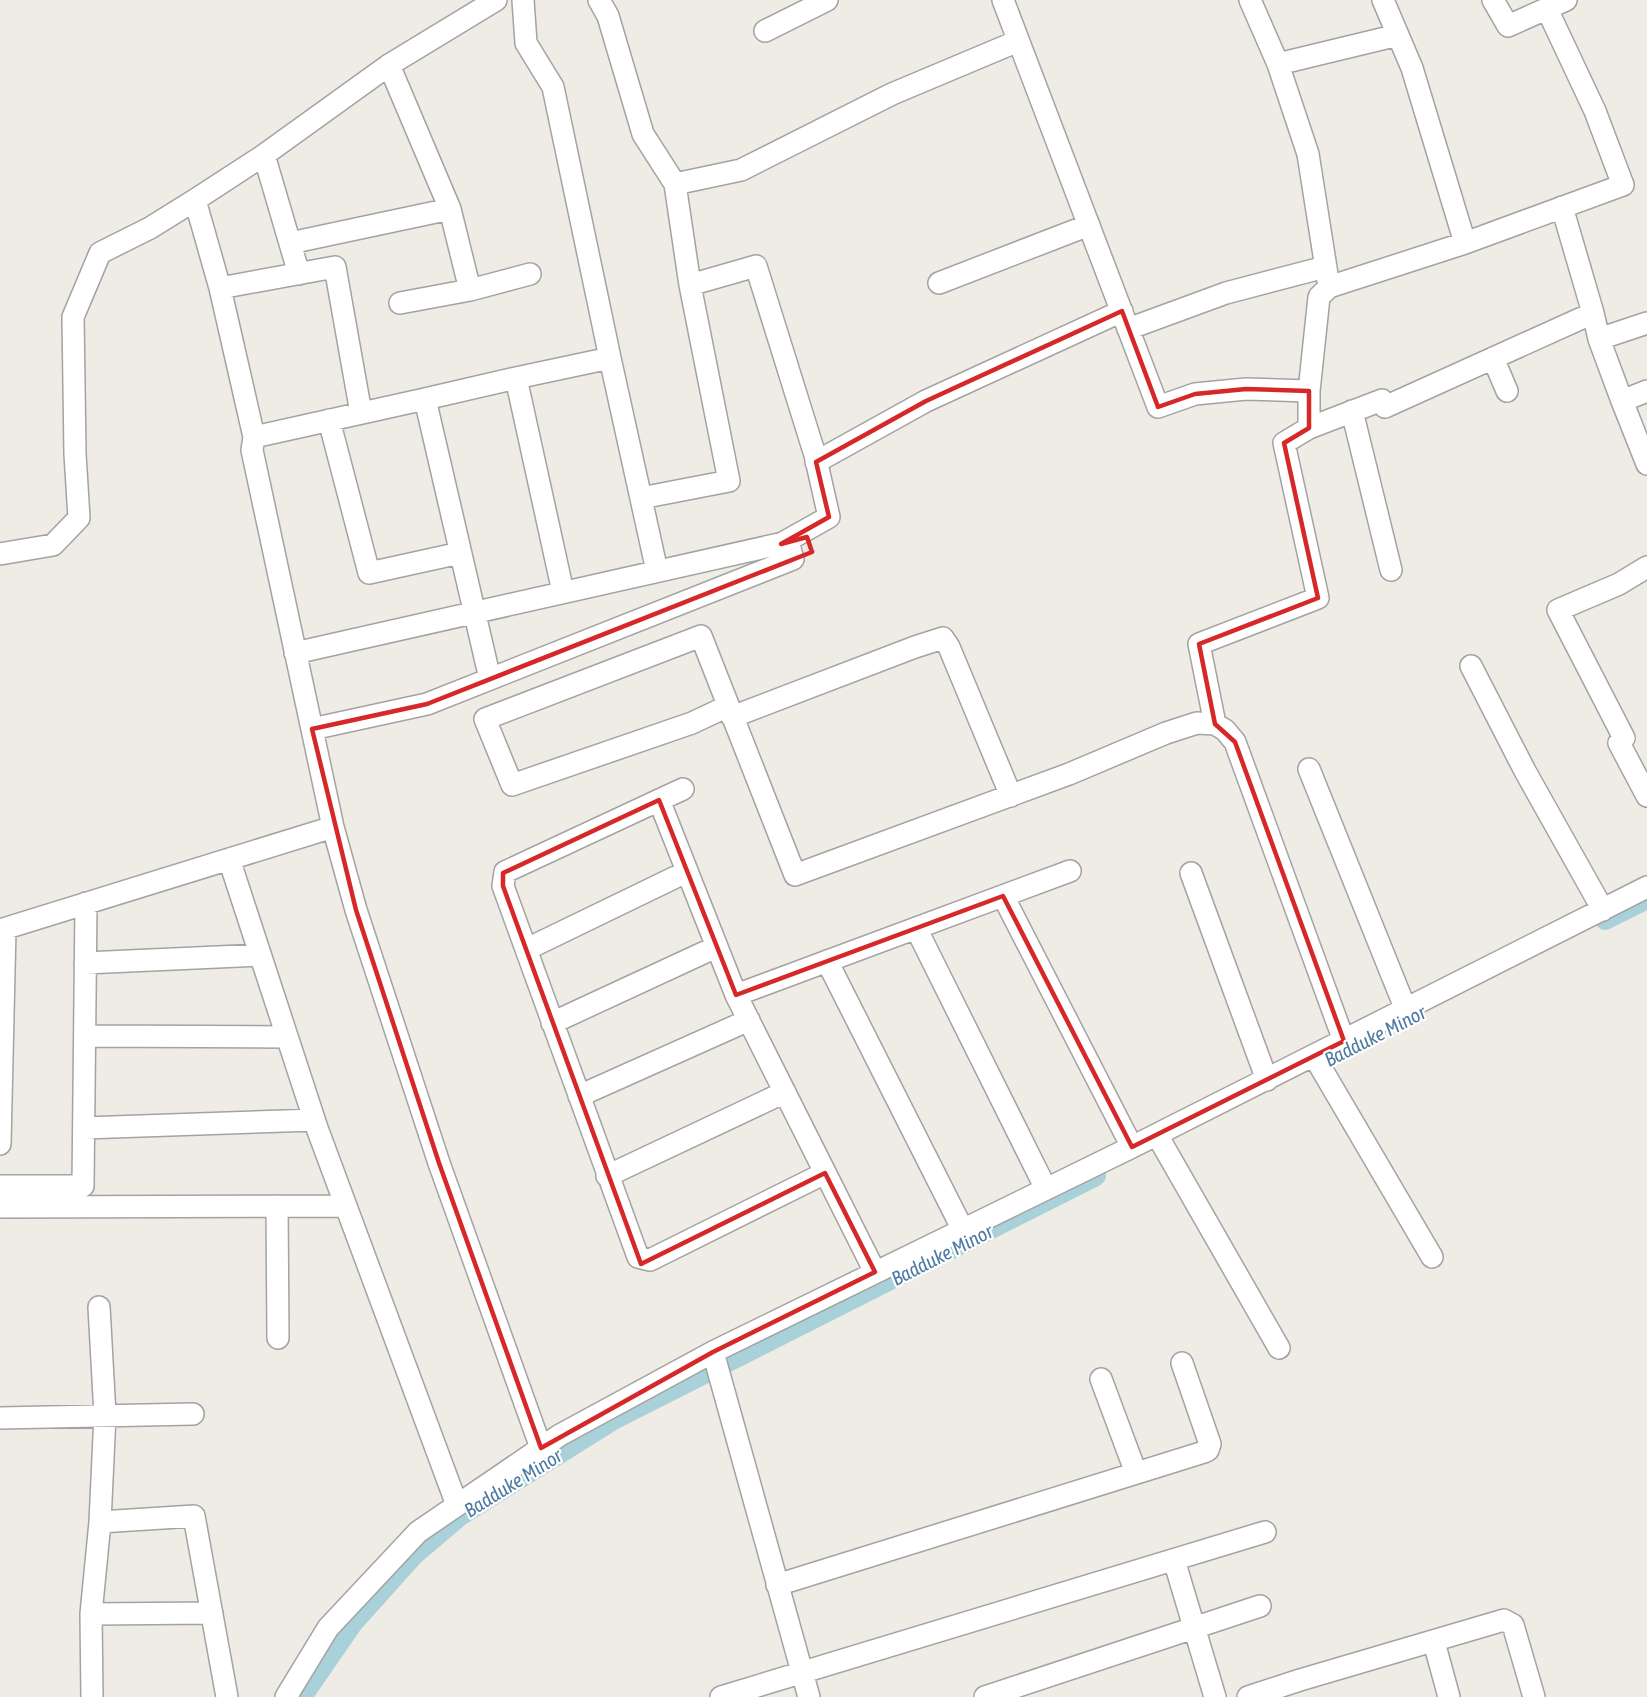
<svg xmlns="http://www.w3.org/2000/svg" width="1647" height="1697" font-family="'Asap Condensed',sans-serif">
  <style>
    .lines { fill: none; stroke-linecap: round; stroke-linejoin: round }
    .canal { stroke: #a8d1da; stroke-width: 20 }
    .street-casing { stroke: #a3a3a3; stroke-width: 24 }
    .street { stroke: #fff; stroke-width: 21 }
    .marked { fill: none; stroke: #d62828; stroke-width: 4.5; stroke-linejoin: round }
    .labels { text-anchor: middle; stroke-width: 4.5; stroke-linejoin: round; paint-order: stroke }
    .water-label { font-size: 20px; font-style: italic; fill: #4d7aa1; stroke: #fff }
  </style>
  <rect width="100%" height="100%" fill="#efebe5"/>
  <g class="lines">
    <path class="canal" d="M1605,920L1647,899
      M302,1697L353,1623L414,1555L460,1516L615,1419L1096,1176"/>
    <g class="street-casing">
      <path id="street" d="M523,0L526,43L553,87L610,358
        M599,0L608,16L643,134L675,184
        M1003,0L1158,407L1195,394L1246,389L1309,391L1319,297L1329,287L1308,154L1278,64L1250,0
        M1493,0L1508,26L1566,0
        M765,31L827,0
        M1278,64L1398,35
        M264,155L299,274
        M195,200L220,288L254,437L252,450L333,827L356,910L439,1163L541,1448
        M1562,207L1593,313L1599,339L1647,323
        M450,209L470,290L530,274
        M290,243L450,209L389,65
        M1465,243L1623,185L1595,111L1547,9
        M939,283L1089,225
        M690,285L675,184L741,170L892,94L1018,41
        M1329,287L1465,243L1412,68L1383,0
        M220,288L335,267L361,413
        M400,303L470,290
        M1128,329L1226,293L1325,267
        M1599,339L1622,401L1647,391
        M1493,358L1507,391
        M516,378L610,358L657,571
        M1309,391V428L1382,400L1385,407L1593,313
        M425,399L516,378L563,592
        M1622,401L1647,464
        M1352,411L1391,570
        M329,420L369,573L460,553
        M254,437L425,399L490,679
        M816,462L926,401L1122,311
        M641,498L729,481L690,285L756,266L815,455L829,517L781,544
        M0,554L53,545L79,518L75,454L73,317L100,253L150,228L195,200L264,155L389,65L496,0
        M1647,567L1619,584L1558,610L1624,738L1619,743L1647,796
        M295,653L788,542L793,559L427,704L312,729
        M1471,666L1525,771L1603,910
        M728,706L692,723L512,785L485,719L701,636L795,875L1069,774L1166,733L1197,723L1215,724L1225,730L1235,742L1344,1041
        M732,717L915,647L943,638L949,647L1011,796
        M1215,724L1199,644L1318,598L1284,443L1309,428
        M1309,769L1406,1010
        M683,789L505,872L503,886L638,1257L650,1260L825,1173
        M659,800L736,995L875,1272
        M229,859L317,1128
        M1191,873L1267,1080
        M1003,896L1132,1147
        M916,928L1046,1189
        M0,930L333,827
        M527,949L686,872
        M827,961L963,1230
        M85,963L260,955
        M736,995L1070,871
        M552,1023L716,947
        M85,1036L287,1037
        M1314,1056L1432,1257
        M579,1096L749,1020
        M84,1128L314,1120L457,1505
        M1157,1135L1279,1348
        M0,1144L5,929
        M607,1176L785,1092
        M0,1186H83L86,903
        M277,1206L278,1338
        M0,1207L346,1206
        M713,1352L809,1697
        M1101,1379L1136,1473
        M0,1418L193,1414
        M100,1522L194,1516L227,1697
        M1174,1560L1215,1697
        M777,1585L1204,1452L1208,1450L1210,1444L1182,1363
        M91,1614L212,1613
        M1434,1642L1449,1697
        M92,1697L91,1614L100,1522L105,1415L99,1307
        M286,1697L328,1628L418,1532L560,1435L713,1352L1132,1147L1647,887
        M721,1697L1265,1532
        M985,1697L1260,1606
        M1248,1697L1300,1680L1504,1620L1513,1625L1534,1697"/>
    </g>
    <use href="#street" class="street"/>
  </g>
  <path class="marked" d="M1122,311L1158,407L1195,394L1246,389L1309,391V428L1284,443L1318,598L1199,644L1215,724L1235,742L1344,1041L1132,1147L1003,896L736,995L659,800L503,873V886L641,1264L825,1173L875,1272L713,1352L541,1448L439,1163L356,910L312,729L427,704L812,552L807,537L781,544L829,517L816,462L926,401Z"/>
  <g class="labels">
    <g class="water-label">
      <text transform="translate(1375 1036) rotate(-27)" y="7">Badduke Minor</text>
      <text transform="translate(942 1255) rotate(-27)" y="7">Badduke Minor</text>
      <text transform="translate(513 1483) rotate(-32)" y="7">Badduke Minor</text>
    </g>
  </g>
</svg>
